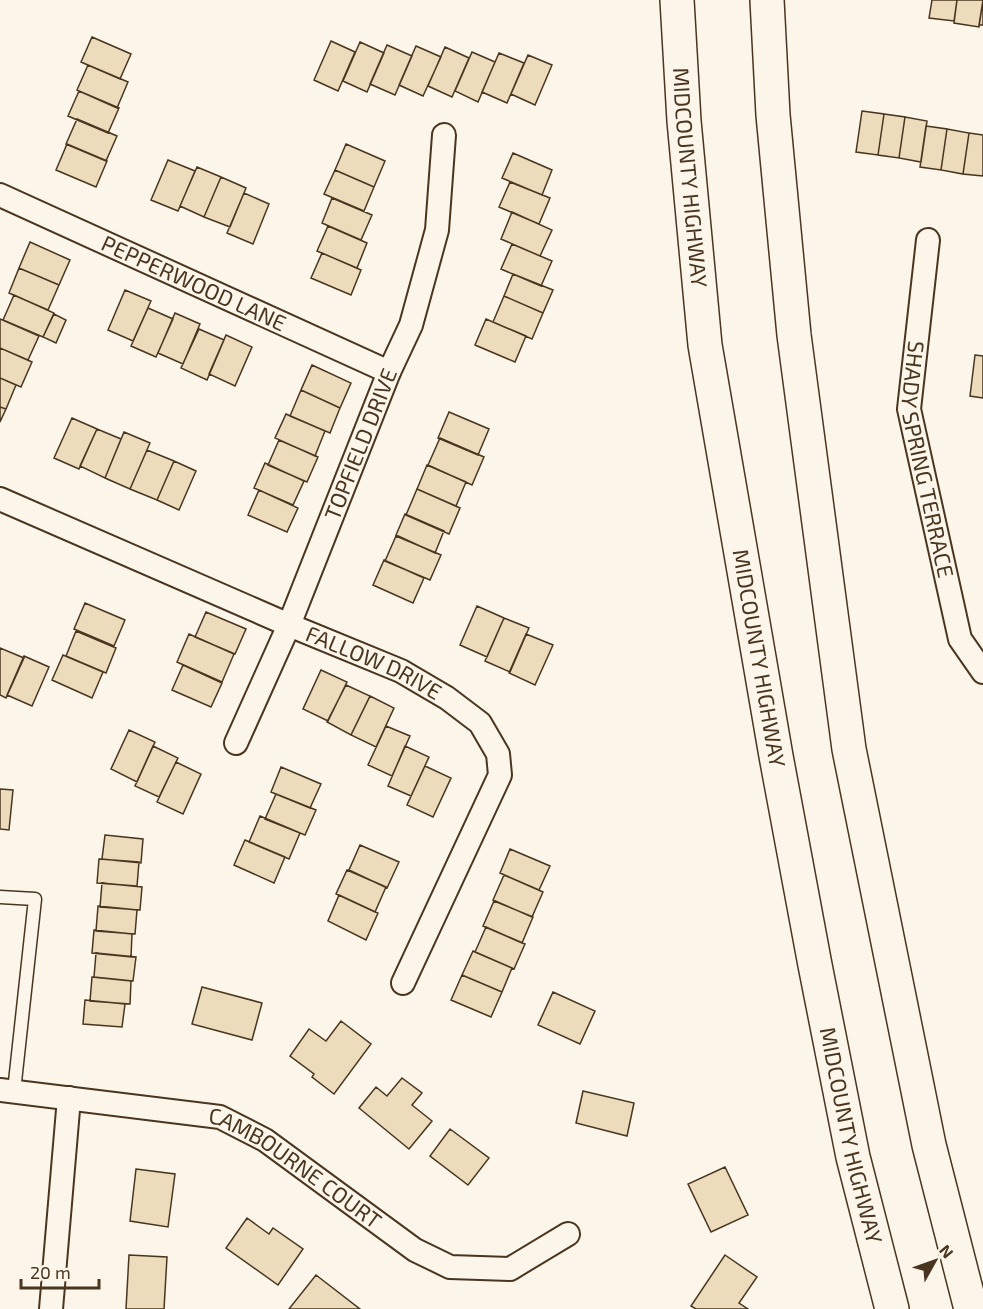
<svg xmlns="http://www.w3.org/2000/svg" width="983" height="1309" font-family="'Exo 2',sans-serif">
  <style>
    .building { fill: #ecdcbc; stroke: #4a3520; stroke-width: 1.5 }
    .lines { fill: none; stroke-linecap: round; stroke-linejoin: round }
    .service-casing { stroke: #4a3520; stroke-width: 15 }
    .minor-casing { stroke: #4a3520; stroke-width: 26 }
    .primary-casing { stroke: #4a3520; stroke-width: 36 }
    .service { stroke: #fbf6e9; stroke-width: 12 }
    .minor { stroke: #fbf6e9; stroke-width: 22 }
    .primary { stroke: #fbf6e9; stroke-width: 33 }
    .labels { text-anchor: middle; stroke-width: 4.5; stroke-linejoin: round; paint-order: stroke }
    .street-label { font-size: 22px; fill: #4a3520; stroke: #fbf6e9 }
  </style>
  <rect width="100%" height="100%" fill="#fbf6e9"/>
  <path class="building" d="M932,0H957L954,21L929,18Z
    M957,0H983L979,27L954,23Z
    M983,0V25H979Z
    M92,37L131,54L120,79L81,62Z
    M331,41L355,52L338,91L314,80Z
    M360,42L384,53L367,92L343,81Z
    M387,45L412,56L395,95L370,84Z
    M416,46L441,57L423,96L399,85Z
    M445,47L469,58L452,97L428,86Z
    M472,52L495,62L478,102L455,91Z
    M499,53L524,63L507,103L482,92Z
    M528,55L552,65L535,105L511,94Z
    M88,65L128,82L117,108L77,90Z
    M79,91L119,108L108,133L68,116Z
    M862,111L884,114L878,155L856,152Z
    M884,114L905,117L899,158L878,155Z
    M905,117L927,121L921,162L899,158Z
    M77,119L117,136L106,161L66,144Z
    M926,126L947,129L941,170L920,167Z
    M947,129L969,133L963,174L941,170Z
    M969,133L983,135V176L963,174Z
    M67,144L107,161L96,187L56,170Z
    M346,144L385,161L374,187L335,170Z
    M513,153L552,170L542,195L502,178Z
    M168,160L195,171L178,211L151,200Z
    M197,167L221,177L204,217L180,206Z
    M335,170L374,187L364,211L324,194Z
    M221,177L246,188L230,227L204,217Z
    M510,182L550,198L539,224L499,207Z
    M244,193L269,204L253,244L227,233Z
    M332,198L372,215L361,240L322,223Z
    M512,212L552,230L540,256L501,239Z
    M328,226L367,243L357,268L317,251Z
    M30,242L70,260L59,285L19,268Z
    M512,244L552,261L541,286L501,269Z
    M322,253L361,270L351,295L311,278Z
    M19,268L59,285L48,310L9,293Z
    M513,274L553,290L543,313L504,296Z
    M125,290L151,301L133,341L108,330Z
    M14,295L54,313L43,337L3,320Z
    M504,296L543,313L532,339L493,322Z
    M148,308L173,319L156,357L131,346Z
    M175,313L200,324L183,364L158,353Z
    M54,314L66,320L56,343L43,337Z
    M0,319L39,336L28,360L0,348Z
    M486,319L526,336L515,362L475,345Z
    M199,329L224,340L207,380L181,368Z
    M226,335L252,347L235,386L209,374Z
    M0,348L32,362L21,387L0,378Z
    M975,355L983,356V398L970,396Z
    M312,365L351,383L340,408L301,390Z
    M0,378L16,385L6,409L0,407Z
    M301,390L340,408L330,433L290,416Z
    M0,407L6,409L0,422Z
    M449,412L489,429L478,455L438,438Z
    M286,414L325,431L315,456L275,438Z
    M72,418L97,429L79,469L54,458Z
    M97,429L121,439L105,478L80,466Z
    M124,432L150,443L130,489L105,478Z
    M440,438L484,457L472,485L428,465Z
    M279,440L318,457L307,482L268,465Z
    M147,450L174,461L157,500L130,489Z
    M174,461L196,471L179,510L157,500Z
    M265,463L304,481L293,505L254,488Z
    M427,465L466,482L456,506L417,489Z
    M417,489L460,508L449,534L406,515Z
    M259,490L298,508L287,532L248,515Z
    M405,514L444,531L435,553L396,535Z
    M396,536L441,555L430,580L385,561Z
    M384,560L424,578L413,603L373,585Z
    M85,603L125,620L114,646L74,629Z
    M477,606L504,618L487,657L460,645Z
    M206,612L246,629L235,654L195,637Z
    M504,618L529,628L510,672L485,661Z
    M76,631L116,648L106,673L66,656Z
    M189,634L234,654L222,682L177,662Z
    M526,634L553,645L535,685L509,673Z
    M0,648L24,658L6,698L0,695Z
    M63,655L103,672L92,698L52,680Z
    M24,656L49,667L32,706L7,695Z
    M183,665L222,683L211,707L172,690Z
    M321,670L347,682L328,721L303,709Z
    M346,685L370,696L351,735L327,722Z
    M370,696L394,708L376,747L351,735Z
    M386,726L410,736L392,776L368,765Z
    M129,730L155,742L137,782L111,769Z
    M153,746L178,758L159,797L135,786Z
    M405,746L429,757L411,796L388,786Z
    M176,762L201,774L183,814L157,802Z
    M425,766L451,778L433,817L407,805Z
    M281,767L321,784L310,808L271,792Z
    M0,789L13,790L9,830L0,829Z
    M276,794L316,810L305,835L265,819Z
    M260,816L300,833L289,859L249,842Z
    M105,835L143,839L141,863L102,859Z
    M245,840L285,857L274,883L234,865Z
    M360,845L399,862L387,888L349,870Z
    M510,849L550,866L539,890L500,873Z
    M99,859L139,862L137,886L97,883Z
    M347,870L386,887L375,912L336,894Z
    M504,875L543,892L532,917L493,900Z
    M102,883L142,887L140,910L100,907Z
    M339,895L378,913L366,940L328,921Z
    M494,901L533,917L522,943L483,926Z
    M98,906L137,910L135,934L96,931Z
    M486,927L525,944L514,969L475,952Z
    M94,930L132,934L131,957L92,953Z
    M473,951L512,968L502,992L462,975Z
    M96,953L136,957L133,981L94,977Z
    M462,975L502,992L491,1017L451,1000Z
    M92,977L131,981L130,1004L90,1001Z
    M202,987L262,1003L252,1040L192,1024Z
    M553,992L595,1011L580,1044L538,1025Z
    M85,1000L125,1004L122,1027L83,1024Z
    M341,1021L371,1044L334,1094L312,1077L314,1074L290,1056L309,1029L326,1041Z
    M402,1078L422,1093L412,1105L432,1121L409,1149L359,1108L376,1087L387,1096Z
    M583,1091L634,1103L627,1136L576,1123Z
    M450,1129L489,1158L468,1185L430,1156Z
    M725,1167L748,1215L711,1232L688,1184Z
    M136,1169L175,1174L168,1227L130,1221Z
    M247,1218L269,1234L273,1228L303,1249L278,1285L226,1248Z
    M129,1255L167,1257L164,1309H126Z
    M725,1255L757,1277L739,1303L748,1309H696L691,1306Z
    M316,1275L360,1309H289Z"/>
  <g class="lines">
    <g class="service-casing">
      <path id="service" d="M0,897L35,899L14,1091"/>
    </g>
    <g class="minor-casing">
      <g id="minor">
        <path id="s1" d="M0,195L389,372"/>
        <path id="s2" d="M928,240L909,409L960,639L983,672"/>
        <path id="s3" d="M0,499L289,625L401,671L447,698L480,723L498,754L500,775L403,983"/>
        <path id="s4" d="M236,743L289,625L389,372L411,325L437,230L444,135"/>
        <path id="s5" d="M0,1090L220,1117L265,1140L415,1250L450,1267L510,1269L568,1234"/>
        <path d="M51,1309L69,1098"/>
      </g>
    </g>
    <g class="primary-casing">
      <g id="primary">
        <path id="s6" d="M677,0L684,121L705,345L776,756L815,965L853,1157L892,1309"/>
        <path d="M767,0L773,115L794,335L849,749L929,1145L971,1309"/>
      </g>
    </g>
    <use href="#service" class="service"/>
    <use href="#minor" class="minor"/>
    <use href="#primary" class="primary"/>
  </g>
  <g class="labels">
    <g class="street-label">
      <text dy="8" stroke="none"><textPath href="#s6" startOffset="178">MIDCOUNTY HIGHWAY</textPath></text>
      <text dy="8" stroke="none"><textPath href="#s1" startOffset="213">PEPPERWOOD LANE</textPath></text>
      <text dy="8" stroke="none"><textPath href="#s4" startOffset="324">TOPFIELD DRIVE</textPath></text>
      <text dy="8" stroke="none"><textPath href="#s2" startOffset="222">SHADY SPRING TERRACE</textPath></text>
      <text dy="8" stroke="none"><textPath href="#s6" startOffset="664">MIDCOUNTY HIGHWAY</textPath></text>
      <text dy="8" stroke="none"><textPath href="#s3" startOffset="408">FALLOW DRIVE</textPath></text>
      <text dy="8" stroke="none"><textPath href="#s6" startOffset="1150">MIDCOUNTY HIGHWAY</textPath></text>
      <text dy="8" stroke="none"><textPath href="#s5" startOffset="312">CAMBOURNE COURT</textPath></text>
    </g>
  </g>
  <g transform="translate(935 1261) rotate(50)" stroke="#fbf6e9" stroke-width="4.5" paint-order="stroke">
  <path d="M0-4.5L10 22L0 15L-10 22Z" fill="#4a3520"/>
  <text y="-9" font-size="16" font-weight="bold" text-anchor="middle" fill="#4a3520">N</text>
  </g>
  <path d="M21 1279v9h78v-9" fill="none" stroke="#4a3520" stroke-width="3"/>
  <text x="30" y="1279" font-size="18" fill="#4a3520" stroke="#fbf6e9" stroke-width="4.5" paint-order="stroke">20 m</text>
</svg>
